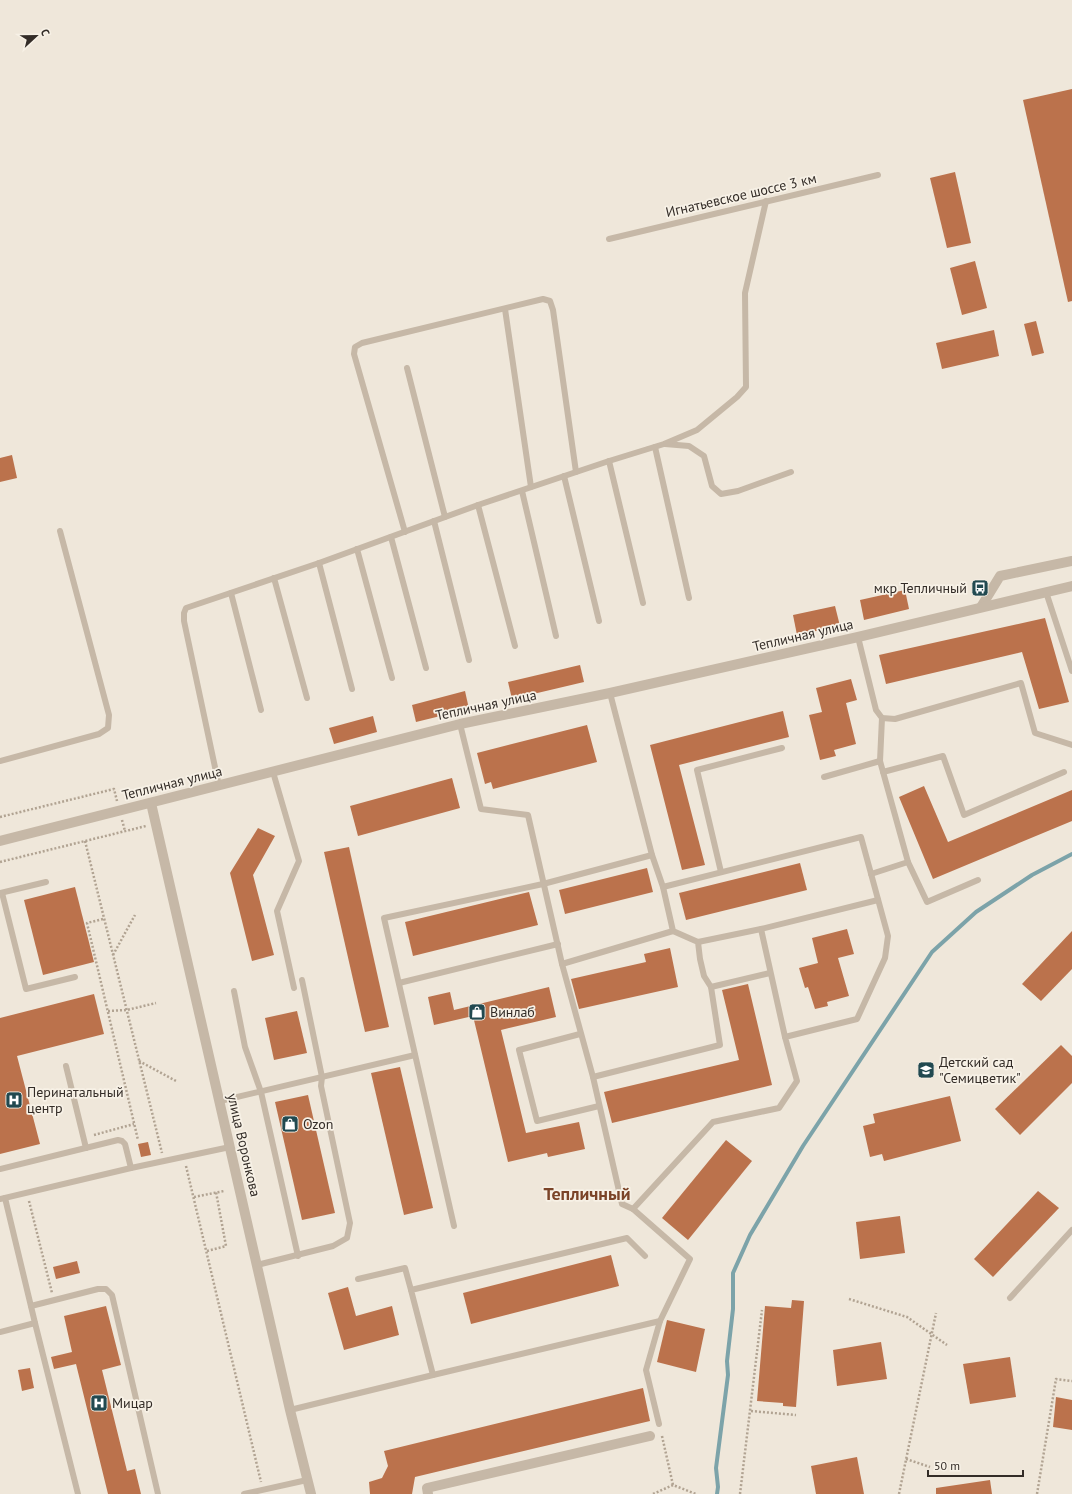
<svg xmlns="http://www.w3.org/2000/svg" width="1072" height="1494" viewBox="0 0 1072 1494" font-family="'PT Sans',sans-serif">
<rect width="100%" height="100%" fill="#efe7da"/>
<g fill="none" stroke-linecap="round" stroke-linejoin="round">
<path stroke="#7ca3a9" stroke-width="4" d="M717 1494 718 1487 716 1468 728 1375 727 1361 733 1309V1273L750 1235 803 1146 932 952 976 912 1032 875 1072 854"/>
</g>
<g fill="#bb724c">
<path d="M1072 89V301L1068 302 1023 100Z"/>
<path d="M955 172 971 243 947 248 930 178Z"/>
<path d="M975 261 987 308 962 315 950 268Z"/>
<path d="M1036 321 1044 353 1032 356 1024 324Z"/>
<path d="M994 330 999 356 942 369 936 343Z"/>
<path d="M12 455 17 478 0 482V458Z"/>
<path d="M905 590 909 609 864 620 860 600Z"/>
<path d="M835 606 840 626 797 635 793 615Z"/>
<path d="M1045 618 1069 702 1039 709 1022 652 886 684 879 655Z"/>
<path d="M580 665 584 682 512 699 508 682Z"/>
<path d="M851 679 857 700 846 703 856 744 834 750 836 756 820 760 809 715 822 712 816 688Z"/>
<path d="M465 691 469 709 416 722 412 705Z"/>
<path d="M783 711 789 737 679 765 705 865 682 870 650 745Z"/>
<path d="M373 716 377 732 334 744 329 728Z"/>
<path d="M587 725 597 762 493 789 491 782 485 784 477 753Z"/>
<path d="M452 778 460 808 358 836 350 806Z"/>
<path d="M924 786 948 842 1072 790V821L933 879 899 797Z"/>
<path d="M258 828 275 836 253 875 274 955 252 961 230 873Z"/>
<path d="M349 847 389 1027 365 1032 324 852Z"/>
<path d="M800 863 807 890 686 920 679 893Z"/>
<path d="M647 868 653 892 565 914 559 890Z"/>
<path d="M75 887 94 962 43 975 24 900Z"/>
<path d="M529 892 538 925 413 956 405 922Z"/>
<path d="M847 929 854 954 838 958 849 996 827 1002 828 1006 815 1009 808 987 805 988 799 968 818 963 812 938Z"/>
<path d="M1072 931V969L1041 1001 1022 984Z"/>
<path d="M670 948 678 987 579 1009 571 979 646 962 644 954Z"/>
<path d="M748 984 772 1085 612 1123 604 1092 739 1060 722 990Z"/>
<path d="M549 987 556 1017 501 1030 526 1133 579 1122 585 1149 548 1157 547 1153 508 1162 473 1016 434 1025 428 997 450 992 454 1010Z"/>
<path d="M94 994 104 1034 17 1056 40 1144 0 1154V1018Z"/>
<path d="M297 1011 307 1053 274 1060 265 1018Z"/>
<path d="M1061 1045 1072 1056V1083L1020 1135 995 1109Z"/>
<path d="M400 1067 433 1208 404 1215 371 1073Z"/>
<path d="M308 1095 335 1213 302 1220 275 1102Z"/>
<path d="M950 1096 961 1141 884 1161 882 1154 870 1157 863 1126 875 1123 873 1114Z"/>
<path d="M726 1140 752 1161 688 1240 662 1218Z"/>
<path d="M148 1142 151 1155 141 1157 138 1144Z"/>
<path d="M1038 1191 1059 1208 993 1277 974 1259Z"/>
<path d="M900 1216 905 1253 860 1259 856 1222Z"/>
<path d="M611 1255 619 1286 471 1324 463 1293Z"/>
<path d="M77 1261 80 1273 56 1279 53 1267Z"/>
<path d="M348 1287 356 1316 392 1306 399 1335 344 1350 328 1293Z"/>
<path d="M792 1300 804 1301 796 1407 783 1406V1403L757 1401 765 1306 791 1308Z"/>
<path d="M106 1306 121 1365 102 1370 127 1471 135 1469 141 1494H108L76 1364 54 1369 51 1357 72 1352 64 1316Z"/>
<path d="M667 1320 705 1329 696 1372 657 1362Z"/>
<path d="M881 1342 887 1379 837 1386 833 1350Z"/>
<path d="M1010 1357 1016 1397 970 1404 963 1364Z"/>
<path d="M30 1368 34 1388 22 1391 18 1370Z"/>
<path d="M643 1388 650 1421 415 1477 412 1494H370L369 1482 382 1478 388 1466 384 1451Z"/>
<path d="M1056 1397 1072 1400V1430L1053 1427Z"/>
<path d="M857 1457 864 1494H816L811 1466Z"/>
<path d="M990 1480 992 1494H936V1488Z"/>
</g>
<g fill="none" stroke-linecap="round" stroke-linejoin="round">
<g stroke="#b1a392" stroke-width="2.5" stroke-dasharray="2 2" stroke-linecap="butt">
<path d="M0 817 114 789 117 801"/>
<path d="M122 820 125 831"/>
<path d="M85 841 162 1153"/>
<path d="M0 862 146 826"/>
<path d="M103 919 87 923 138 1140"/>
<path d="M113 955 135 915"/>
<path d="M108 1011 127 1010 156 1003"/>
<path d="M139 1061 176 1081"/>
<path d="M94 1135 134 1124"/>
<path d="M186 1166 261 1482"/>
<path d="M194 1197 224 1191"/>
<path d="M29 1201 52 1293"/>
<path d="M207 1251 226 1246 216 1192"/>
<path d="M849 1299 907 1317 947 1345"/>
<path d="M751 1411 796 1415"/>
<path d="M662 1436 673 1485"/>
<path d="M906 1459 930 1467"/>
<path d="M653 1494 673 1485 696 1494"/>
<path d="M740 1494 762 1310"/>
<path d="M899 1494 936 1313"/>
<path d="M1037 1494 1056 1379 1072 1381"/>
</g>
<g stroke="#c6b8a7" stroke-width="6">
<path d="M609 239 878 175"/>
<path d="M505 309 531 487"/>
<path d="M407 368 445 517"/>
<path d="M665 444 689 446 704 456 712 486 721 494 738 491 791 472"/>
<path d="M655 447 689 598"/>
<path d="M609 461 643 603"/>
<path d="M564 476 599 621"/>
<path d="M522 491 556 636"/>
<path d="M478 505 515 646"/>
<path d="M434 521 469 660"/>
<path d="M405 532 354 354 355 347 362 343 543 299 550 301 553 310 576 472"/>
<path d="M391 537 426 668"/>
<path d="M357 549 392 678"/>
<path d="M319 563 352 689"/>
<path d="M274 578 307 698"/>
<path d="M1046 592 1072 671"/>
<path d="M231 593 261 710"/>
<path d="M858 637 876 710 882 718 895 719 1021 683 1035 733 1072 745"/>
<path d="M460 724 481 809 528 815 562 964 593 1077 622 1204 633 1209 713 1122 779 1108 797 1081 785 1037 857 1019 885 958 888 936 861 837 663 887"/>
<path d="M0 761 99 734 108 728 109 715 60 531"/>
<path d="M273 772 299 861 277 911 294 988"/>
<path d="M883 772 943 756 964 815 1064 772"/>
<path d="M824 777 880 761"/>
<path d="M219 786 184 621V613L186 608 319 563 478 505 609 461 664 444 697 430 737 397 746 387 745 293 766 201"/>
<path d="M908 862 927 902 978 880"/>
<path d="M721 872 697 770 782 748"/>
<path d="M871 874 908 862 880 761 882 718"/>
<path d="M0 893 46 882"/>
<path d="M2 893 26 989 75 977"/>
<path d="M761 929 785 1037"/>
<path d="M698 942 761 929 878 900"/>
<path d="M562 964 673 931"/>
<path d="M399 983 558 944"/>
<path d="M711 987 770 973"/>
<path d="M234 991 245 1047 261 1092 298 1256"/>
<path d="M580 1034 519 1050 537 1121 599 1106"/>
<path d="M66 1066 86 1148"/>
<path d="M593 1077 720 1045 711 987 704 976 700 959 698 942 673 931 663 887 652 855 610 693"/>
<path d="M220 1101 415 1055"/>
<path d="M0 1169 118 1140 122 1141 125 1144 131 1168"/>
<path d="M5 1198 35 1323 78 1494"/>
<path d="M0 1199 131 1168 230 1147"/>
<path d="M633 1209 690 1259 660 1321 646 1370 659 1424"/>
<path d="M454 1226 384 918 543 884 652 855"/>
<path d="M257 1265 333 1246 347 1238 350 1223 321 1086 322 1077 302 980"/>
<path d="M358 1279 405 1268 411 1290"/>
<path d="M1010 1298 1072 1230"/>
<path d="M31 1306 98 1289H106L112 1295 158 1494"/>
<path d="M0 1332 35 1323"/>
<path d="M433 1375 660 1321"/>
<path d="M290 1410 433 1375 411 1290 627 1238 645 1256"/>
<path d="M244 1494 307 1480"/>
</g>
<g stroke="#c6b8a7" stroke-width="10">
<path d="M981 607 1000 576 1072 561"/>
<path d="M151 803 290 1410 311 1494"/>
<path d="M0 841 460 724 610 693 858 637 1072 586"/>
<path d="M428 1494 427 1488 650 1436"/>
</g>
</g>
<defs>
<g id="bus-square" transform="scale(0.9)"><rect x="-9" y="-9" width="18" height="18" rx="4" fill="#214950" stroke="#f7f1e6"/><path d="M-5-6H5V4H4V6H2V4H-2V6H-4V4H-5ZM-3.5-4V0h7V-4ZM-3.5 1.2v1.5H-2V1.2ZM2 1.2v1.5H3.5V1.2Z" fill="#fff"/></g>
<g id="shop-square" transform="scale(0.9)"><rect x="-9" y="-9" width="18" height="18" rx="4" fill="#214950" stroke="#f7f1e6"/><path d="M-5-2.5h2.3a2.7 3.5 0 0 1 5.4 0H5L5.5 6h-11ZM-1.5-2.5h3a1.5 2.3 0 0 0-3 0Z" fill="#fff"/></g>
<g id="school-square" transform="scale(0.9)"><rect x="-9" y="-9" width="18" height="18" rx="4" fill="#214950" stroke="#f7f1e6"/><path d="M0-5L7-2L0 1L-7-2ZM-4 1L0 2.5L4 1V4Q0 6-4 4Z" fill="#fff"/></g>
<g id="hospital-square" transform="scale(0.9)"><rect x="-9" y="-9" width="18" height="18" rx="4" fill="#214950" stroke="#f7f1e6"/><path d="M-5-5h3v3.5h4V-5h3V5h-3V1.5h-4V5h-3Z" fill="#fff"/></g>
</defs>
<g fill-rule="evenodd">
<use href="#bus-square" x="980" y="588"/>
<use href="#shop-square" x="477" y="1012"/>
<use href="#school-square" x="926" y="1070"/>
<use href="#hospital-square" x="14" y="1100"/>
<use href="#shop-square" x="290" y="1124"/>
<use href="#hospital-square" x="99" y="1403"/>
</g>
<g text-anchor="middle" stroke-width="3.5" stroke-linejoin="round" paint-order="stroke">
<g font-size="14" fill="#332c27" stroke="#f7f1e6">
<text transform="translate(741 195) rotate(-13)" y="5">Игнатьевское шоссе 3 км</text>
<text transform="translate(803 635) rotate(-13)" y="5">Тепличная улица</text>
<text transform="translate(486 705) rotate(-12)" y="5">Тепличная улица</text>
<text transform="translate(172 783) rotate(-14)" y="5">Тепличная улица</text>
<text transform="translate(244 1145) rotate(77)" y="5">улица Воронкова</text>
</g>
<g font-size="14" fill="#332c27" stroke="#f7f1e6" text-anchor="start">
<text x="967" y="593" text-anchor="end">мкр Тепличный</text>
<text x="490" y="1017">Винлаб</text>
<text x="939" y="1067">Детский сад<tspan x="939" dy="16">"Семицветик"</tspan></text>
<text x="27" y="1097">Перинатальный<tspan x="27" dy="16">центр</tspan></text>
<text x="303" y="1129">Ozon</text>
<text x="112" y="1408">Мицар</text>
</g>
<g font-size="18" font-weight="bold" fill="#7b4428" stroke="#f7f1e6">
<text x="587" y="1200">Тепличный</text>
</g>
</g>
<g transform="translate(36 36) rotate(68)" stroke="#f7f1e6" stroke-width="3" paint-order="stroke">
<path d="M0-3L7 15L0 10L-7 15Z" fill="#332c27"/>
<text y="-6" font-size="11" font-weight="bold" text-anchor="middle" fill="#332c27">С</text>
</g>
<path d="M928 1470v6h95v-6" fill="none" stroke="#332c27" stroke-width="2"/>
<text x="934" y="1470" font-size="12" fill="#332c27" stroke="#f7f1e6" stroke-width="3" paint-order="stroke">50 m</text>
</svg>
